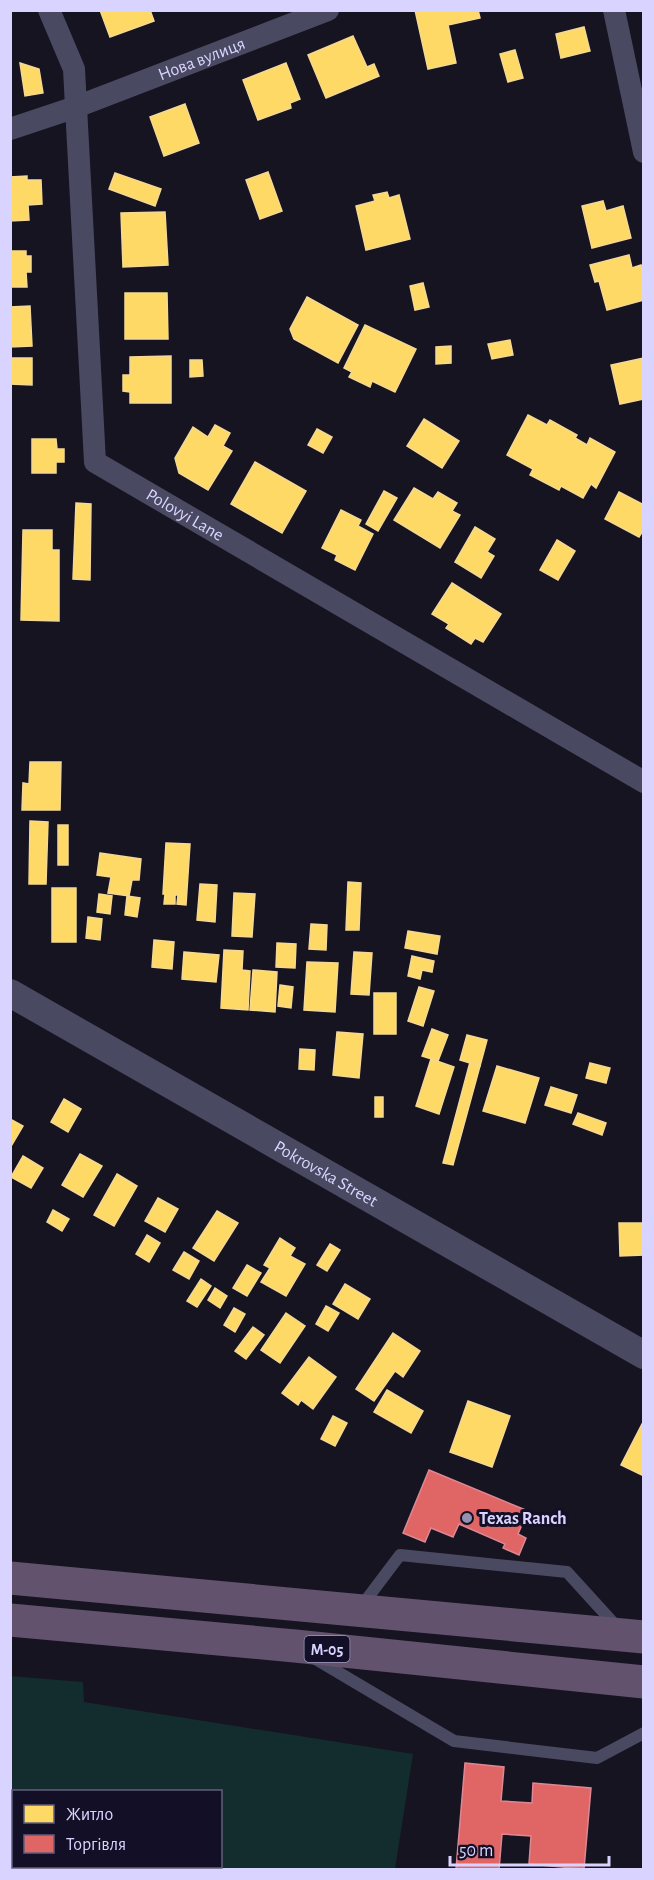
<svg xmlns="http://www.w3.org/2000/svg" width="654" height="1880" viewBox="0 0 654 1880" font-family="'Alegreya Sans',sans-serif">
<rect width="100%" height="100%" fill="#161421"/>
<path fill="#132c2d" d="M10 1676 83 1682 84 1702 413 1754 395 1869H94L91 1867 220 1866V1792H14L13 1796 10 1793Z"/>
<g fill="#ffd966" stroke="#f4d894" stroke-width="1.5">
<path d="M100 10H150L154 21 110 37Z"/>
<path d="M415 10H478L480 18 448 25 456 63 428 69Z"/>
<path d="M584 27 590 51 561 58 556 34Z"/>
<path d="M353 36 367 67 374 64 379 76 326 98 308 55Z"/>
<path d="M515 50 523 78 508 82 500 54Z"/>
<path d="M20 63 39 69 43 93 25 96Z"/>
<path d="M286 63 300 99 290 103 291 108 258 120 243 80Z"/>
<path d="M185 104 199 143 164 156 150 117Z"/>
<path d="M268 172 282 211 260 219 246 180Z"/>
<path d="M115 173 161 189 155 206 109 189Z"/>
<path d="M27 176V180H41L42 204 28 205 29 220 10 221V177Z"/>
<path d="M387 192 389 198 399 195 410 239 366 250 356 206 375 201 373 195Z"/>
<path d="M603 201 606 211 623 206 631 238 592 248 582 206Z"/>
<path d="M165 212 168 265 123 267 121 213Z"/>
<path d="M10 251H26V256H31V272H26L27 287H10Z"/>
<path d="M629 255 632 268 641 265 644 273V300L607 310 599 281 595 282 590 265Z"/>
<path d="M423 283 429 307 415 310 410 286Z"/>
<path d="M125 293H167L168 339H125Z"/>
<path d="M307 297 358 325 338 363 294 339 290 329Z"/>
<path d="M30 306 32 346 10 347V307Z"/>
<path d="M365 325 416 349 395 392 372 381 370 387 349 377 352 372 344 368Z"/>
<path d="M510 340 513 355 492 359 488 344Z"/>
<path d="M451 346V363L436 364V347Z"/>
<path d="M171 356V403H130V392L123 391V375H130V357Z"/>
<path d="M10 358H32V385L10 384Z"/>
<path d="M644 358V399L620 404 611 365Z"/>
<path d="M190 360H202L203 376 190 377Z"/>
<path d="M528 415 547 425 550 420 577 435 575 438 587 445 590 438 615 452 596 488 591 484 583 498 561 486 559 490 530 475 533 469 507 455Z"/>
<path d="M424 419 459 441 442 468 407 446Z"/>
<path d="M215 425 230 433 223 446 232 451 208 490 179 473 175 458 193 427 208 437Z"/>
<path d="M317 429 332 437 323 453 308 445Z"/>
<path d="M32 439H56L57 449H64V462H56V473H32Z"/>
<path d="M255 462 306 491 282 533 231 504Z"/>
<path d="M414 488 433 499 438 492 457 503 452 511 460 515 440 548 394 520Z"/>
<path d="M384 491 397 498 378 531 366 524Z"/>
<path d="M619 492 644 505V529L639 537 605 519Z"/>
<path d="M76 503 91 504 90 580 73 579Z"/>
<path d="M341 510 361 520 358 526 373 534 355 570 335 560 337 555 322 548Z"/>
<path d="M475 527 495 539 487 552 494 556 481 578 455 562Z"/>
<path d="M23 530H52V550H59V621L21 620Z"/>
<path d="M557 540 575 551 558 580 540 570Z"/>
<path d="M452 583 501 614 483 642 475 638 471 644 446 628 449 624 432 614Z"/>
<path d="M30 762H61L60 810H22L23 783 29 784Z"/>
<path d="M30 821 48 822 46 884H29Z"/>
<rect x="58" y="825" width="10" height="40"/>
<path d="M166 843 190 844 186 905 177 904 178 895H175V904H164L165 894H163Z"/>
<path d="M100 853 141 859 139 880H132L129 896 108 893 111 877 97 875Z"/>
<path d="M348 882 361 883 359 930H346Z"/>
<path d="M200 884 217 885 215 922 197 920Z"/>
<rect x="52" y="888" width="24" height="54"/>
<path d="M234 893 255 894 252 937 232 936Z"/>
<path d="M99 894 112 896 110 914 97 912Z"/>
<path d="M127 896 140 898 137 917 125 915Z"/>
<path d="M88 917 102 919 100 940 86 938Z"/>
<path d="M311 924 327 925 326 950 309 949Z"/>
<path d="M408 931 440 936 437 954 405 948Z"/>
<path d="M154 940 174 942 172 969 152 967Z"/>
<path d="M277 943 296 944 295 968 276 967Z"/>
<path d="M224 950 243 951 242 970 250 971 248 1010 221 1008Z"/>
<path d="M184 952 219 955 216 982 182 979Z"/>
<path d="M354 952 372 953 369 995 351 994Z"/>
<path d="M412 956 434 961 432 972 422 970 420 979 408 976Z"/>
<path d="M307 962 338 963 335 1012 304 1010Z"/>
<path d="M253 970 277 972 275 1012 250 1010Z"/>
<path d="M280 985 293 987 291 1008 278 1006Z"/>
<path d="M419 987 434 991 423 1026 408 1021Z"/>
<rect x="374" y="993" width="22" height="41"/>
<path d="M432 1029 448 1035 438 1061 422 1056Z"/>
<path d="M337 1032 363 1034 359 1078 333 1075Z"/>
<path d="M467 1035 487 1040 480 1066 460 1060Z"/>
<path d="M300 1049 315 1050 314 1070 299 1069Z"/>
<path d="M431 1059 454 1067 439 1114 416 1106Z"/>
<path d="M470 1062 480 1066 453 1165 443 1163Z"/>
<path d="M590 1063 610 1068 606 1083 586 1078Z"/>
<path d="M497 1066 539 1078 525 1123 483 1111Z"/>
<path d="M551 1087 577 1095 571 1113 545 1105Z"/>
<rect x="375" y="1097" width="8" height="20"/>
<path d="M64 1099 81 1109 68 1132 51 1122Z"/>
<path d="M578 1113 606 1123 602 1135 573 1124Z"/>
<path d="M10 1119 23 1126 10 1148Z"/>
<path d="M80 1154 102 1166 83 1197 62 1185Z"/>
<path d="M23 1156 43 1168 31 1188 11 1177Z"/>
<path d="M117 1174 137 1186 114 1226 94 1215Z"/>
<path d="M158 1198 178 1209 165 1232 145 1221Z"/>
<path d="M53 1210 69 1219 62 1231 47 1222Z"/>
<path d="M217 1211 238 1223 214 1261 193 1248Z"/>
<path d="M619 1223H643L644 1255 620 1256Z"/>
<path d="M147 1235 160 1243 149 1262 136 1254Z"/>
<path d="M280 1238 295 1248 290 1256 305 1264 286 1296 261 1282 270 1268 264 1265Z"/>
<path d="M330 1244 340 1250 327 1271 317 1265Z"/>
<path d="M184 1252 199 1261 189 1279 173 1270Z"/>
<path d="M247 1265 261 1273 247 1296 233 1288Z"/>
<path d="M201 1279 211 1286 197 1307 187 1301Z"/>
<path d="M345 1284 370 1299 358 1319 333 1304Z"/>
<path d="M215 1288 227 1296 220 1308 208 1300Z"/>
<path d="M326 1306 339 1313 328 1331 316 1324Z"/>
<path d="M234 1308 245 1314 235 1332 224 1325Z"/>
<path d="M286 1313 305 1326 280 1363 261 1350Z"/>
<path d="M253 1327 264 1335 246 1359 235 1351Z"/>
<path d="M393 1333 420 1351 403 1377 395 1371 374 1401 356 1389Z"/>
<path d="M309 1357 336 1377 313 1409 301 1400 298 1405 282 1393Z"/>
<path d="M387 1390 423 1411 411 1433 374 1412Z"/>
<path d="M468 1401 510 1416 492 1467 450 1452Z"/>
<path d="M333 1416 347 1423 335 1446 321 1439Z"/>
<path d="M642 1424 644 1425V1476L621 1465Z"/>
</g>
<g fill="#e06666" stroke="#de8794" stroke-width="1.5">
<path d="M429 1470 528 1511 518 1534 526 1538 519 1555 503 1548 505 1544 459 1524 453 1537 431 1528 425 1542 403 1533Z"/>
<path d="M465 1763 504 1767 501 1801 532 1803 533 1783 591 1788 584 1869 529 1864 531 1836 502 1834 499 1870 456 1869Z"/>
</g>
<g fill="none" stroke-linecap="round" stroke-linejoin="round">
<g stroke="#4a4962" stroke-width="12">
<path d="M360 1608 400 1555 567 1572 618 1628"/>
<path d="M314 1658 454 1741 597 1758 644 1733"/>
</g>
<g stroke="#4a4962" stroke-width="22">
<path id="s1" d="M49 10 74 69 95 462 644 782"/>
<path d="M614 10 644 152"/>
<path id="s2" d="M10 129 76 107 328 10"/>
</g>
<path stroke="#4a4962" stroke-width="28" id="s3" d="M10 993 644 1355"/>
<g stroke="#62526e" stroke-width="33">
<path d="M10 1578 644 1637"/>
<path d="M10 1620 295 1646 644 1682"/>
</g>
</g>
<circle fill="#9591b1" stroke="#130f26" stroke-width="2" cx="467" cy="1518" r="6"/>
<g text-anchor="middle" stroke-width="6" stroke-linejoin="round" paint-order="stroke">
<rect fill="#130f26" stroke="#9e99be" stroke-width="1.5" x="304.5" y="1636" width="45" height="26" rx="4.5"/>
<g font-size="16" font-weight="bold" fill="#d9d4ff">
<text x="327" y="1655">М-05</text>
</g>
<g font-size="18" fill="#d9d4ff" stroke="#130f26">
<text dy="6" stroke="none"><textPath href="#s2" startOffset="204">Нова вулиця</textPath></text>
<text dy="6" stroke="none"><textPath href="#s1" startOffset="562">Polovyi Lane</textPath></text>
<text dy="6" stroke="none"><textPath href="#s3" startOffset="364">Pokrovska Street</textPath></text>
</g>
<g font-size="18" font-weight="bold" fill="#d9d4ff" stroke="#130f26" text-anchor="start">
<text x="479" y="1524">Texas Ranch</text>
</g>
</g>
<rect width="654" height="1880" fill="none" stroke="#d9d4ff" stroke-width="24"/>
<rect x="12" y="1790" width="210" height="78" fill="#130f26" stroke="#625e7d" stroke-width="1.5"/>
<rect x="24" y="1805" width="30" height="18" fill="#ffd966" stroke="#625e7d" stroke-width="1.5"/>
<text x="66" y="1820" font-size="18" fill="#d9d4ff">Житло</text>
<rect x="24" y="1835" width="30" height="18" fill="#e06666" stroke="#625e7d" stroke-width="1.5"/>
<text x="66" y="1850" font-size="18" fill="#d9d4ff">Торгівля</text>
<path d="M450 1856v9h159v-9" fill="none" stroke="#d9d4ff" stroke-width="3"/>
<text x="459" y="1856" font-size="18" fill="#d9d4ff" stroke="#130f26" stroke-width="4.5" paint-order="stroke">50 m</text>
</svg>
